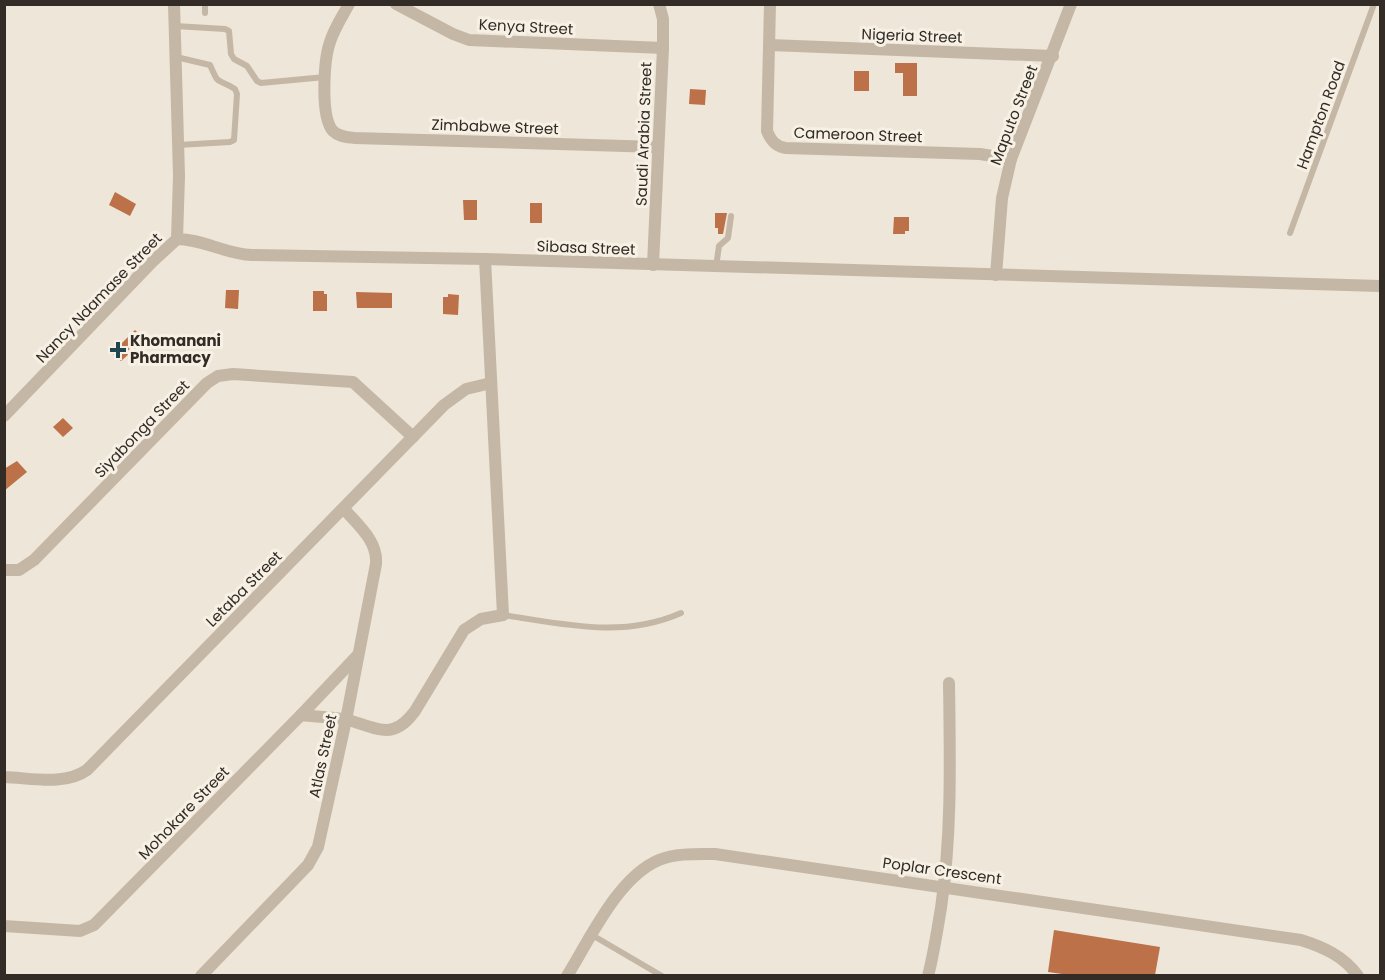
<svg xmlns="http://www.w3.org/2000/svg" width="1385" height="980" viewBox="0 0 1385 980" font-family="Poppins,sans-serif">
<rect width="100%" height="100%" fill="#eee6d8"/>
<g fill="#bc7149">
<path d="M895 63H917V96H903V73H895Z"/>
<rect x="854" y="71" width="15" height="20"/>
<path d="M690 89 706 90 705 105 689 104Z"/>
<path d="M115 192 136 204 130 216 109 205Z"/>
<path d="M463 200H477V220H464Z"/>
<rect x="530" y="203" width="12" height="20"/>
<path d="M715 213H727L723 234H718V228H715Z"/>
<path d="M894 217H909V231H905V234H893Z"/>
<path d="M226 290H239L238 309 225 308Z"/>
<path d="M313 291H324V294H327V311H313Z"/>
<path d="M356 292 392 293V308H357Z"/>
<path d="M448 294 459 295 458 315 443 314V297H448Z"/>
<path d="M135 330 145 340 121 361 112 353Z"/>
<path d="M63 418 73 428 63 437 53 427Z"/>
<path d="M17 461 27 472 4 491V469Z"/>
<path d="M1054 930 1160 947 1155 975H1069L1048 972Z"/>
</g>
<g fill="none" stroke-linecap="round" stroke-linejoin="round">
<g stroke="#c5b7a5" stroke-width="6">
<path d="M205 4V13"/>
<path d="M175 26 225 29 229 31 231 54 234 59 247 66 257 81 261 83 325 77"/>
<path d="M176 57 210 65C220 87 215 77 235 89L237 94 234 140 230 142 178 145"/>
<path d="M1290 233 1374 4"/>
<path d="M716 267 719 246 728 238 731 216"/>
<path d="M503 615C564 624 622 639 681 613"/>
<path d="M592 935 662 976"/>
</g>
<g stroke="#c5b7a5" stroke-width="12">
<path d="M349 4C342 17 334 29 330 42 324 59 320 117 333 131 339 137 347 137 355 138L658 147"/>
<path d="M396 4 453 34 469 40 663 48"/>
<path d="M770 4 767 131C771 141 776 147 786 148L980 154 1011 159"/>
<path d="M770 45 1053 56"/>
<path d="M177 239C203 239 225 254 252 255L485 259 1380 286"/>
<path d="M653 265 663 48V19L659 4"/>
<path d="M996 275 1002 198 1011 159 1071 4"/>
<path d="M4 416 152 262 177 239 179 176 174 4"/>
<path d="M4 570H19L34 560 207 383 218 376 233 374 353 382 413 437"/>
<path d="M301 715C317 717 333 717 348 720 361 723 380 733 393 729 403 726 409 719 415 711L464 630 481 619 503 615 485 259"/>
<path d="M4 777C32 778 64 786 87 770L444 405 466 389 491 383"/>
<path d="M4 926 80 931 94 925 301 715 358 655"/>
<path d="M201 976 308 865 318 847 346 720 376 564C378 541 358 525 344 509"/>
<path d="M567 976C590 939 618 877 659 860 676 853 697 854 715 854L1301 940C1323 947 1344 956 1358 976"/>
<path d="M928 976C934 953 937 931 941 908 952 833 950 759 949 683"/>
</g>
</g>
<path fill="#1f474f" stroke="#f7f0e4" stroke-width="2" d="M115 341h6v6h6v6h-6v6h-6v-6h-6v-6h6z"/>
<g text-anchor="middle" stroke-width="6" stroke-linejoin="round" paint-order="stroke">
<g font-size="15" fill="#322b26" stroke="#f7f0e4">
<text transform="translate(526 27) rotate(3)" y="5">Kenya Street</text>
<text transform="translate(912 36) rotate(2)" y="5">Nigeria Street</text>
<text transform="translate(1014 115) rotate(-69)" y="5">Maputo Street</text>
<text transform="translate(1321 115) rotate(-70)" y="5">Hampton Road</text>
<text transform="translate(495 127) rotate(2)" y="5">Zimbabwe Street</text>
<text transform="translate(644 134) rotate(-88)" y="5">Saudi Arabia Street</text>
<text transform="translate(858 135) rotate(2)" y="5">Cameroon Street</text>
<text transform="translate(586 248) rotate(2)" y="5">Sibasa Street</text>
<text transform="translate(99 298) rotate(-46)" y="5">Nancy Ndamase Street</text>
<text transform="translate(142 429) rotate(-46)" y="5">Siyabonga Street</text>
<text transform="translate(244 589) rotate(-45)" y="5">Letaba Street</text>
<text transform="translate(323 756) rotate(-78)" y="5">Atlas Street</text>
<text transform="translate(184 813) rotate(-46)" y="5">Mohokare Street</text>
<text transform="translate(942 871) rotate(8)" y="5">Poplar Crescent</text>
</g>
<g font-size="15" font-weight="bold" fill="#322b26" stroke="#f7f0e4" text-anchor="start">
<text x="130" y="346">Khomanani<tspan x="130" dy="17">Pharmacy</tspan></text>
</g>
</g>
<rect width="1385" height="980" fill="none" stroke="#322b26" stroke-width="12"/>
</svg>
